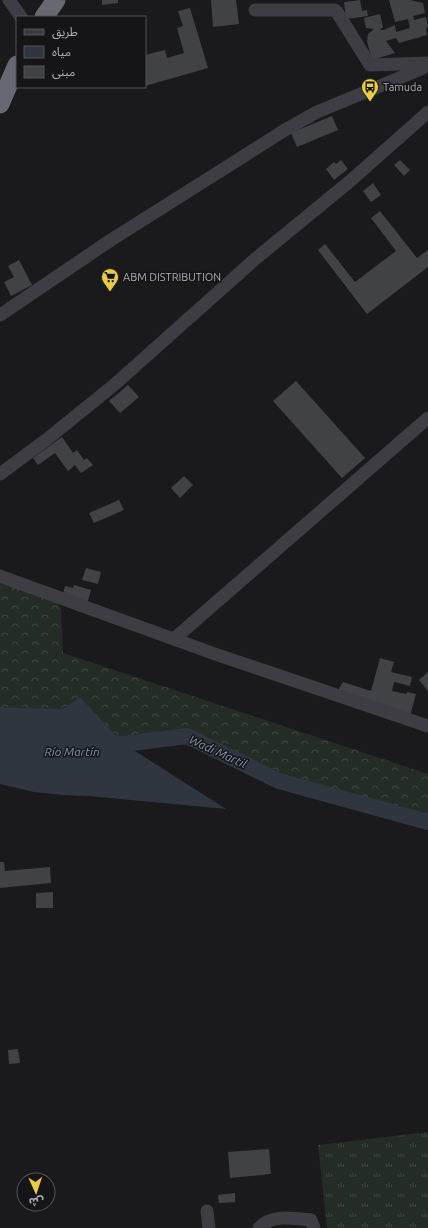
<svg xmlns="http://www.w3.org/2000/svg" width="428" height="1228" viewBox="0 0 428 1228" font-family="Ubuntu,'Noto Sans Arabic',sans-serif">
<defs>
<pattern id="grass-tufts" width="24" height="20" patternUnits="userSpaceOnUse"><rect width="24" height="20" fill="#242c26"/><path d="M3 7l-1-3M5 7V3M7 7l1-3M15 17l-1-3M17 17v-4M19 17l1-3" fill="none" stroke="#414844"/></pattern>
<pattern id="forest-crowns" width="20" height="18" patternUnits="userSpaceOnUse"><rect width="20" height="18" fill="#242c26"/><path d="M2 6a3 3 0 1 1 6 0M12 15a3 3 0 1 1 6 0" fill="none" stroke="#414844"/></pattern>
</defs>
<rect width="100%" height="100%" fill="#1a1a1c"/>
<path fill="url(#grass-tufts)" d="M428 1132V1228H327L318 1145Z"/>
<path fill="url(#forest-crowns)" d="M0 580 48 593 61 608 63 653 428 774V822L279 781 187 736 124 744 80 697 63 709 0 707Z"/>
<path fill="#303640" d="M80 697 124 744 226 809 89 796 63 795 34 792 0 784V707L63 709Z"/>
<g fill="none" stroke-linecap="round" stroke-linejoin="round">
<path stroke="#303640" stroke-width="16" d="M102 744H124L187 736 279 781 428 822"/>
</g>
<g fill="#414246">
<path d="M102 0H118V3L102 5Z"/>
<path d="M211 0H236L239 24 213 27Z"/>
<path d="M360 0 362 11 367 10 368 16 346 19 344 2Z"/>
<path d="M389 0H410L423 3 425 13 413 16 414 20 426 17 428 26 426 29 427 35 399 43 396 38 386 41 395 53 372 60 367 41 368 34 374 29 366 28 364 18 380 14 383 27 380 30H384L395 25 396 32 410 28 408 19 395 22Z"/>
<path d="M190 8 208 68 145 86V55L165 50 167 58 184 53 177 28 183 26 178 11Z"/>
<path d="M332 116 338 130 297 147 291 133Z"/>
<path d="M341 160 348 169 334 180 326 169 334 162 336 164Z"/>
<path d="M400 160 410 170 404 176 394 165Z"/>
<path d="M373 183 381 195 371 202 363 191Z"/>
<path d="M380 211 417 258 428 250V267L367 314 318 250 325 244 355 282 396 251 371 218Z"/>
<path d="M19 260 32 285 11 296 4 282 14 277 8 266Z"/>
<path d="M296 381 365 458 342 478 273 401Z"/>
<path d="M128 385 139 397 120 413 109 401Z"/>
<path d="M62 437 73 453 77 450 84 460 87 458 93 465 81 473 75 465 68 471 55 453 38 465 33 458Z"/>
<path d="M184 476 193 485 180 498 171 488Z"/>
<path d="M119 500 124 510 94 523 89 513Z"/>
<path d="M86 568 101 572 98 584 82 580Z"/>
<path d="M74 585 91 590 87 604 62 597 65 586 73 588Z"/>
<path d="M380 658 394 662 391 672 412 677 410 686 394 682 392 691 406 694 407 692 416 694 410 716 338 690 343 682 371 691Z"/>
<path d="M428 672V691L419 680Z"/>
<path d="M0 862H4L5 871 50 867 51 883 0 888Z"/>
<path d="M53 892V908H36V893Z"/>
<path d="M18 1049 20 1063 9 1064 8 1050Z"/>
<path d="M269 1149 271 1174 230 1178 228 1152Z"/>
<path d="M235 1193V1202L219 1203 218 1195Z"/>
</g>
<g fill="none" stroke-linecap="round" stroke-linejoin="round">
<g stroke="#3d3d43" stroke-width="13">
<path d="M9 0 21 17"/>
<path d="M255 10H335L337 12 370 65 428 63"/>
<path d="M0 315 111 240 285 130 317 112 421 69 428 65"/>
<path d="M0 474 46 440 114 385 254 260 349 182 428 112"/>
<path d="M0 576 215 654 428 726"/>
<path d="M174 639 428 418"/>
<path d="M207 1211 209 1228"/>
<path d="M259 1228C271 1214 294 1218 311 1220L314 1228"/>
</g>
<g stroke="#676872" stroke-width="19">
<path d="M44 17 56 0"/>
<path d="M0 104 17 65"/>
</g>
</g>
<defs>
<g id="bus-pin" transform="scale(0.9)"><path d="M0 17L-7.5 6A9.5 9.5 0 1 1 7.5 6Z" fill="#eacb44" stroke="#151517"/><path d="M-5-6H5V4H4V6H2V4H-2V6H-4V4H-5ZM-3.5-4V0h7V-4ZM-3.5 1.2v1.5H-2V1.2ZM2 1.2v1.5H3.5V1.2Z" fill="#111"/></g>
<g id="supermarket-pin" transform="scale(0.9)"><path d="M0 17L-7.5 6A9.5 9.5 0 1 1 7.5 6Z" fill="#eacb44" stroke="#151517"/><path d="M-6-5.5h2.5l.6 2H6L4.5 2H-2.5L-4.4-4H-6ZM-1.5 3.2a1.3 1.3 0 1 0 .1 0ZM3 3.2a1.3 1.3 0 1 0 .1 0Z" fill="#111"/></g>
</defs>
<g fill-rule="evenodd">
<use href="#bus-pin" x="370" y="87"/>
<use href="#supermarket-pin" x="110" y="277"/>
</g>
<g text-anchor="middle" stroke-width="3" stroke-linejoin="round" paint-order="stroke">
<g font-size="11" fill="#adafbb" stroke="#151517" text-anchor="start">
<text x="383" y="91">Tamuda</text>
<text x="123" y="281">ABM DISTRIBUTION</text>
</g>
<g font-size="12" font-style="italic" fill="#8697b4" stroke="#151517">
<text x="72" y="756">Río Martín</text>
<text transform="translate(218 752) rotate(25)" y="4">Wadi Martil</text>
</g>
</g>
<rect x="16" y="16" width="130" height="72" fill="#151517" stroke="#525359"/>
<rect x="24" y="29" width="20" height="6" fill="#3d3d43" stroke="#525359"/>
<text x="52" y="36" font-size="12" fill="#adafbb">طريق</text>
<rect x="24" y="46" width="20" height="12" fill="#303640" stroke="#525359"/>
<text x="52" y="56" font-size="12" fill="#adafbb">مياه</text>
<rect x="24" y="66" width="20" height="12" fill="#414246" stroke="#525359"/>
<text x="52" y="76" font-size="12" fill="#adafbb">مبنى</text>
<g transform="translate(36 1192) rotate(177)"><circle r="19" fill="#151517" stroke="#525359"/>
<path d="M0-3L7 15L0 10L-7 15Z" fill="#eacb44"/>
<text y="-6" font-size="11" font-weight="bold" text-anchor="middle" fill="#adafbb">ش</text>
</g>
</svg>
